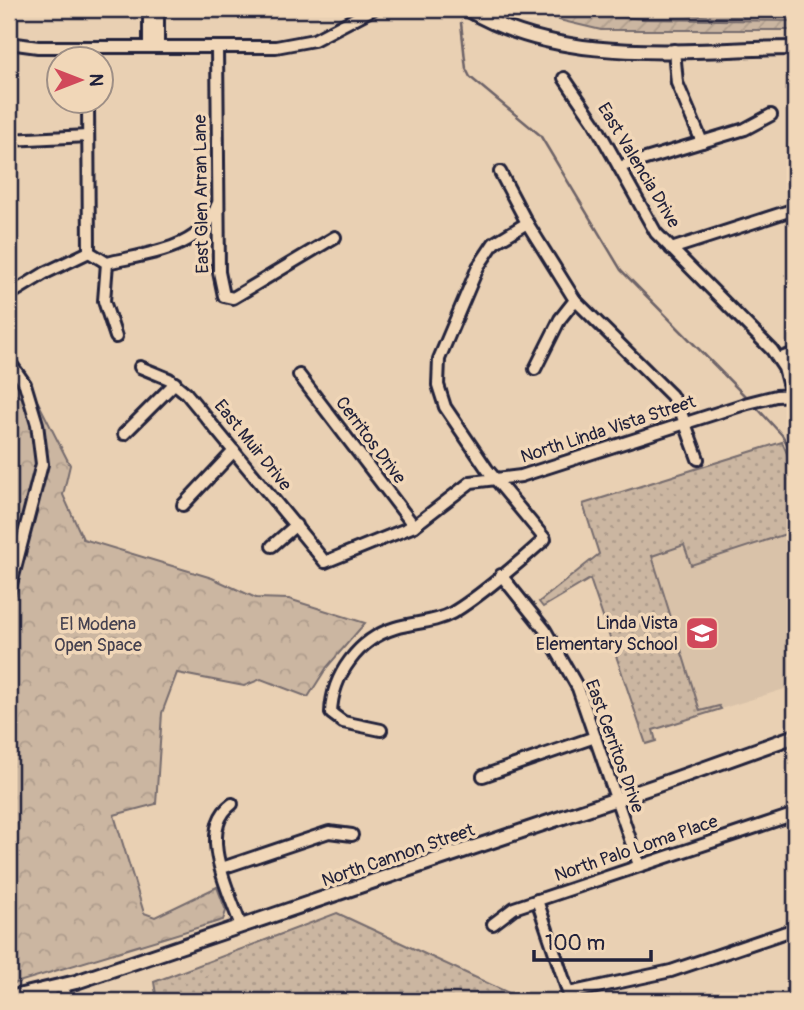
<svg xmlns="http://www.w3.org/2000/svg" width="804" height="1010" viewBox="0 0 804 1010" font-family="Pangolin,sans-serif">
<defs>
<pattern id="grass-dots" width="8" height="8" patternUnits="userSpaceOnUse" patternTransform="scale(1.75)"><rect width="8" height="8" fill="#cbb6a1"/><path d="M2 2h.1M6 6h.1" fill="none" stroke="#ae9c8c" stroke-width="1.8" stroke-linecap="round"/></pattern>
<pattern id="park-crowns" width="20" height="18" patternUnits="userSpaceOnUse" patternTransform="scale(1.75)"><rect width="20" height="18" fill="#cbb6a1"/><path d="M2 6a3 3 0 1 1 6 0M12 15a3 3 0 1 1 6 0" fill="none" stroke="#ae9c8c"/></pattern>
<pattern id="garden-furrows" width="10" height="10" patternUnits="userSpaceOnUse" patternTransform="scale(1.75)"><rect width="10" height="10" fill="#cbb6a1"/><path d="M-1 1l2-2M0 10L10 0M9 11l2-2" fill="none" stroke="#ae9c8c"/></pattern>
</defs>
<rect width="100%" height="100%" fill="#e9d0b3"/>
<filter id="ink" filterUnits="userSpaceOnUse"><feTurbulence type="fractalNoise" baseFrequency=".0143" numOctaves="2"/><feDisplacementMap in="SourceGraphic" scale="14" xChannelSelector="R" yChannelSelector="G"/><feConvolveMatrix kernelMatrix="1 2 1 2 8 2 1 2 1" color-interpolation-filters="sRGB"/></filter>
<g filter="url(#ink)">
<path fill="#d9c2a9" d="M782 442 795 471V694L791 687 643 733 604 571 583 504Z"/>
<g fill="url(#grass-dots)" stroke="#766c6e" stroke-width="2">
<path d="M667 9H795V16L716 17 672 14Z"/>
<path d="M782 442 795 471V506L789 508 795 531 691 565 684 545 652 556 700 711 719 706 721 709 653 730 656 741 646 744 590 579 543 607 539 602 599 554 583 504Z"/>
<path d="M337 913 511 994 514 1001H157L154 982Z"/>
</g>
<path fill="url(#park-crowns)" stroke="#766c6e" stroke-width="2" d="M9 393 38 402 70 465 63 495 83 539 212 578 256 598 289 599 365 623 327 667 308 697 261 679 244 686 177 673 162 713 156 804 114 815 144 913 155 917 217 887 226 911 223 920 9 985Z"/>
<path fill="url(#garden-furrows)" stroke="#766c6e" stroke-width="2" d="M561 12 645 19 795 21V30H601L559 20Z"/>
<g fill="none" stroke-linecap="round" stroke-linejoin="round">
<g stroke="#6d6368" stroke-width="2.5">
<path d="M461 23 466 69 470 77 540 135 621 270 745 396"/>
<path d="M758 409 782 435 795 457"/>
</g>
<g stroke="#22223b" stroke-width="16">
<g id="minor">
<path d="M149 9V47"/>
<path d="M158 9V47"/>
<path d="M9 43 38 47H276L314 40 373 9"/>
<path d="M217 47 219 272 224 296 233 298 335 237"/>
<path d="M674 50 677 83 702 142"/>
<path d="M564 78 594 122 656 233 772 350 784 368 791 395"/>
<path d="M88 102 89 252"/>
<path d="M9 140 88 136"/>
<path d="M619 167 745 129 771 115"/>
<path d="M500 172 527 223 575 300 671 395 679 407 698 459"/>
<path d="M671 249 795 209"/>
<path d="M89 252 107 263C148 253 202 250 217 205"/>
<path d="M107 263 104 301 116 337"/>
<path d="M9 295 45 273 89 252"/>
<path d="M779 359 795 353"/>
<path d="M9 361 25 384 37 424 42 464 9 592"/>
<path d="M140 367 169 379 186 393 325 562 414 526 471 482 521 476 748 403 776 396 795 395"/>
<path d="M535 369 560 319 575 300"/>
<path d="M299 375 414 526"/>
<path d="M124 434 175 383"/>
<path d="M183 505 234 451"/>
<path d="M272 546 296 525"/>
<path d="M501 575 545 630 578 688 639 865"/>
<path d="M381 730 343 722 331 713C332 675 359 639 395 628 414 622 434 623 452 613 478 598 522 560 545 539L487 469 445 407 438 385 439 359 478 267 494 243 527 223"/>
<path d="M483 776 595 737"/>
<path d="M232 804C196 830 230 894 241 926"/>
<path d="M222 868 329 832 352 835"/>
<path d="M537 900 571 1001"/>
<path d="M493 924 514 908 795 814"/>
<path d="M62 986 66 1001"/>
<path d="M49 990 52 1001"/>
<path d="M569 993 671 971 795 929"/>
</g>
</g>
<g stroke="#22223b" stroke-width="18">
<g id="major">
<path d="M467 9C564 67 686 49 795 48"/>
<path d="M9 998 76 982 655 786 795 736"/>
</g>
</g>
<use href="#minor" stroke="#f1d7b8" stroke-width="10"/>
<use href="#major" stroke="#f1d7b8" stroke-width="12"/>
</g>
</g>
<defs>
<g id="school-square" transform="scale(1.75)"><rect x="-9" y="-9" width="18" height="18" rx="4" fill="#d1495b" stroke="#f1d7b8"/><path d="M0-5L7-2L0 1L-7-2ZM-4 1L0 2.5L4 1V4Q0 6-4 4Z" fill="#fff"/></g>
</defs>
<g fill-rule="evenodd">
<use href="#school-square" x="702" y="633"/>
</g>
<g text-anchor="middle" stroke-width="7" stroke-linejoin="round" paint-order="stroke">
<g font-size="18" fill="#22223b" stroke="#f1d7b8">
<text transform="translate(639 165) rotate(59)" y="6">East Valencia Drive</text>
<text transform="translate(201 194) rotate(-91)" y="6">East Glen Arran Lane</text>
<text transform="translate(608 429) rotate(-18)" y="6">North Linda Vista Street</text>
<text transform="translate(371 440) rotate(53)" y="6">Cerritos Drive</text>
<text transform="translate(253 445) rotate(51)" y="6">East Muir Drive</text>
<text transform="translate(615 746) rotate(70)" y="6">East Cerritos Drive</text>
<text transform="translate(636 848) rotate(-19)" y="6">North Palo Loma Place</text>
<text transform="translate(398 855) rotate(-19)" y="6">North Cannon Street</text>
</g>
<g font-size="18" fill="#22223b" stroke="#f1d7b8" text-anchor="end">
<text x="678" y="629">Linda Vista<tspan x="678" dy="21">Elementary School</tspan></text>
</g>
<g font-size="18" fill="#44404f" stroke="#f1d7b8">
<text x="98" y="630">El Modena<tspan x="98" dy="21">Open Space</tspan></text>
</g>
</g>
<rect width="804" height="1010" fill="none" stroke="#f1d7b8" stroke-width="35"/>
<rect x="18" y="18" width="769" height="975" fill="none" stroke="#22223b" stroke-width="2.5" filter="url(#ink)"/>
<g transform="translate(80 80) rotate(90)"><circle r="33" fill="#f1d7b8" stroke="#9e8f86" stroke-width="2"/>
<path d="M0-5L12 26L0 18L-12 26Z" fill="#d1495b"/>
<text y="-10" font-size="19" font-weight="bold" text-anchor="middle" fill="#22223b">N</text>
</g>
<path d="M534 950v10h117v-10" fill="none" stroke="#22223b" stroke-width="3.5"/>
<text x="545" y="950" font-size="21" fill="#22223b" stroke="#f1d7b8" stroke-width="5" paint-order="stroke">100 m</text>
</svg>
